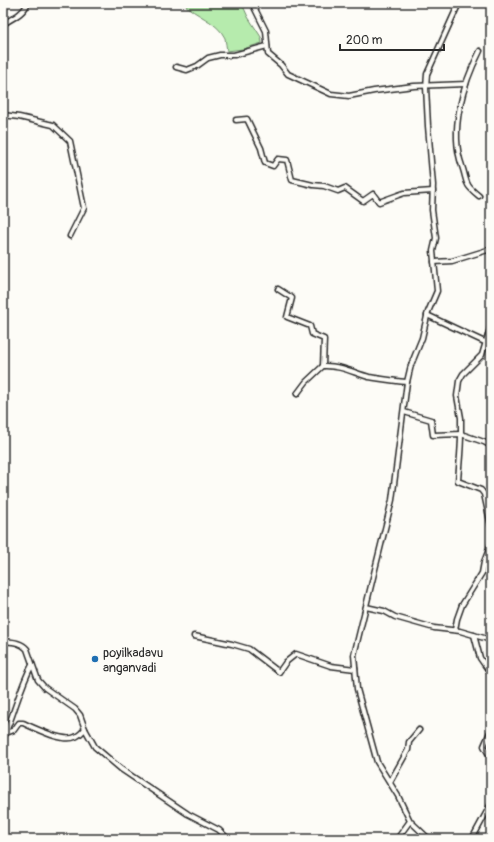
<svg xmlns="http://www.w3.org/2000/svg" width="494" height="842" viewBox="0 0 494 842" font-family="Pangolin,sans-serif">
<rect width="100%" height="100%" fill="#fdfcf7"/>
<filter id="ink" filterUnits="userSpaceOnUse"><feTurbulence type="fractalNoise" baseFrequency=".025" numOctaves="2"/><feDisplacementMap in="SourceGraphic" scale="8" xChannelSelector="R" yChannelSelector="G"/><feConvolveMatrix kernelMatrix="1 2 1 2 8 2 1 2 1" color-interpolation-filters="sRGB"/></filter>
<g filter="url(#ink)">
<path fill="#b6ebad" stroke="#708b6c" d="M183 3H233L234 6H243L248 17 261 37 262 43 243 49 227 51C226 47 226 42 225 38 217 21 195 16 183 3Z"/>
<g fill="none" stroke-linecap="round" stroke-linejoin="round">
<g stroke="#2b2b2b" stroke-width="7">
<g id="street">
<path d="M252 3 266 31 268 54 281 65 288 74 331 94 349 96 374 91 414 86 466 84"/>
<path d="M3 24C13 18 23 14 28 3"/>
<path d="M176 67 187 70 197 66 208 58 220 55H234L267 46"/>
<path d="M3 115 19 117 53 125 70 141 84 208 70 236"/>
<path d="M236 120 247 119 261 148 265 163 273 166 278 159 287 160 292 180 313 185 324 186 338 191 345 188 363 201 373 194 379 202 404 193 433 191"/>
<path d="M479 196C463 183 468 183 462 166 449 130 463 84 480 51"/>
<path d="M434 262 452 261 491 249"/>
<path d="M278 289 292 298 287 317 310 326 312 334 324 339 323 366C340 365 354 373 369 377 382 379 394 381 407 382"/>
<path d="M427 315 491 345"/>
<path d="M297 394 306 382 323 366"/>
<path d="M404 412 431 420 433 435 461 434C461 450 459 465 458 481L481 490 484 494 491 526"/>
<path d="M491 446 484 442 461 434V418L457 396 459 381 463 374 482 355 491 325"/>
<path d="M366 607 384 611 395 617 434 628 460 631 491 640"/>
<path d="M455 630 457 619 462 605 482 573 484 562 491 544"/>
<path d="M474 635 480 658 491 674"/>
<path d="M194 636 232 644 249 649 279 672 286 662 296 654 331 666 355 669"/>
<path d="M3 641C12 642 21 642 27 649L38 680 45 688 75 709 80 715 85 729 95 747 121 769 188 814 219 830 228 839"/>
<path d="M491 730 484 746 491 758"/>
<path d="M5 734C15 711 20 687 32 665"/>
<path d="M3 737 6 733 14 730 19 723H23C34 728 64 743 75 737 79 736 82 732 85 729"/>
<path d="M390 782 408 750 409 742 419 730"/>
<path d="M410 821 429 839"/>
<path d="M397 839 410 821 398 796 377 762 357 689 354 655 392 500 407 382 411 365 422 338 428 312 437 291 433 251 436 238 432 210 433 185 428 126 426 87 427 74 459 3"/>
<path d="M472 839 491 804"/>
</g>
</g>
<use href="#street" stroke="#fdfcf7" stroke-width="4"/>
</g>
</g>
<circle fill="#1f6fb2" stroke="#fdfcf7" stroke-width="1.5" cx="95" cy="659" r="4"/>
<g text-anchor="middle" stroke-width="3" stroke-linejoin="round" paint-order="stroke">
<g font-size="13" fill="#2b2b2b" stroke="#fdfcf7" text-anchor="start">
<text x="103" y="657">poyilkadavu<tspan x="103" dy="15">anganvadi</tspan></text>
</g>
</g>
<rect width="494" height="842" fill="none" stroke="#fdfcf7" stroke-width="16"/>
<rect x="8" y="8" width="478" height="826" fill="none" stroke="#2b2b2b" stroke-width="1.5" filter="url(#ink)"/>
<path d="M340 44v6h104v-6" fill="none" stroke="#2b2b2b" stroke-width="2"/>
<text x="346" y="44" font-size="12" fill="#2b2b2b" stroke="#fdfcf7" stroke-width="3" paint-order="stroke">200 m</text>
</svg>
